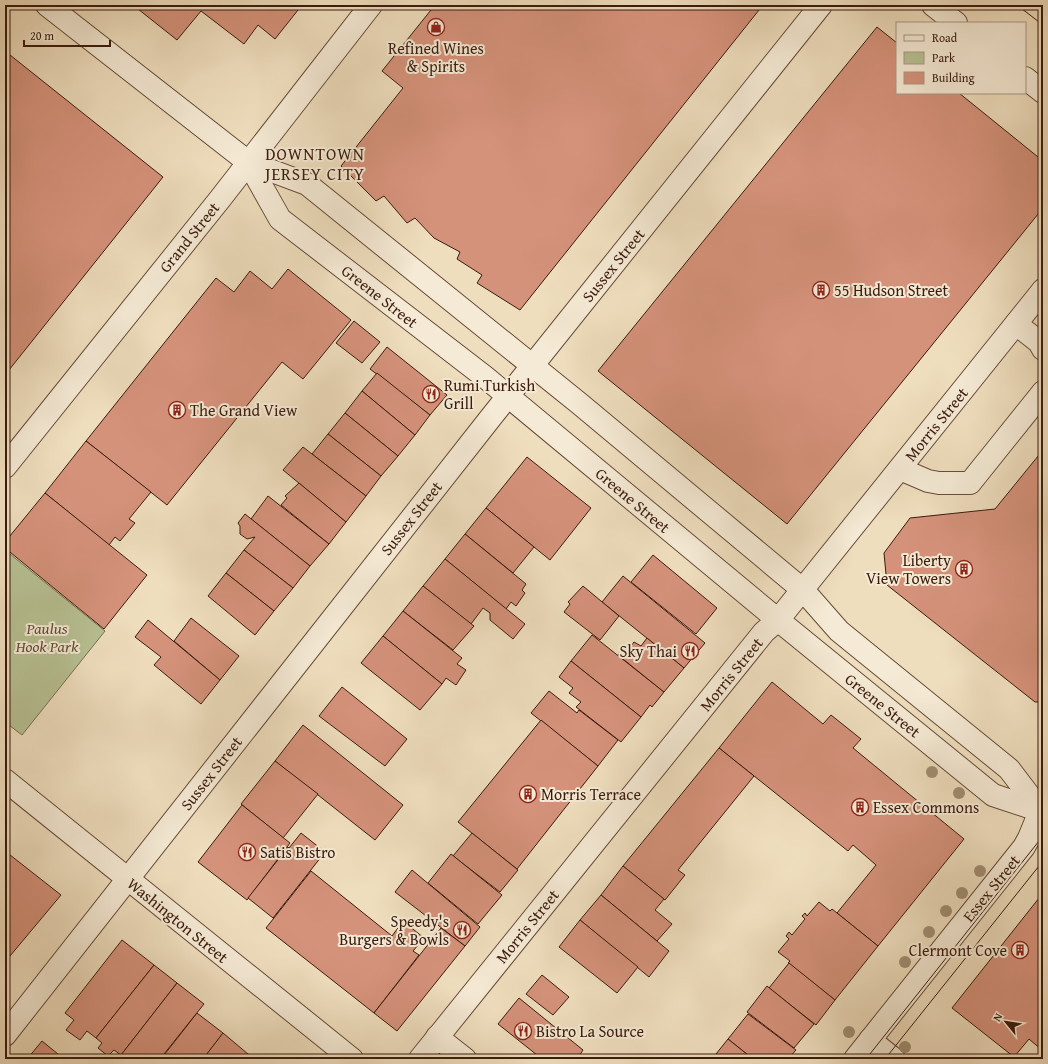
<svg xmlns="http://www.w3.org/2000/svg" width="1048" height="1064" viewBox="0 0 1048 1064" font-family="'Gentium Book Plus',serif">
<rect width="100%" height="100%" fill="#efdebe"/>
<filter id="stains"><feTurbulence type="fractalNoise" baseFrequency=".005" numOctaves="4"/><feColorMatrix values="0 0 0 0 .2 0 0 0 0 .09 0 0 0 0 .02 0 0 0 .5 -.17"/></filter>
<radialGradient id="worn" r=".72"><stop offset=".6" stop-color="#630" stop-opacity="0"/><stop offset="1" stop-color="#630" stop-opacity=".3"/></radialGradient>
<path fill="#b7c193" stroke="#786e50" d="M5 550 105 631 22 735 5 722Z"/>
<g fill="#d5927b" stroke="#3a1b0d">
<path d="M133 5H302L275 39 258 25 244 44 201 11 177 40Z"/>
<path d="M435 5H763L520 310 477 283 482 275 457 259 460 252 434 238 415 218 407 223 384 196 376 201 341 166 403 88 382 71Z"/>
<path d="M877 27 897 43V93H959L1043 161V208L787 524 598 371Z"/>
<path d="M5 51 163 177 5 375Z"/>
<path d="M288 269 351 320 303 379 282 362 167 505 86 441 216 278 234 292 250 271 272 289Z"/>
<path d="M354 321 380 342 362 363 336 343Z"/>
<path d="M387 347 447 395 430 415 370 369Z"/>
<path d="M377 373 430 415 415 435 362 391Z"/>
<path d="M362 391 415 435 398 456 345 413Z"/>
<path d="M345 413 398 456 381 476 328 434Z"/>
<path d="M328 434 381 476 366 496 312 454Z"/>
<path d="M86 441 151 492 129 519 135 523 120 541 115 537 109 545 45 493Z"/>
<path d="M303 447 366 496 346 522 283 470Z"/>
<path d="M1043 450V702H1035L887 585 884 553 910 518 995 509Z"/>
<path d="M527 457 591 508 550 560 486 508Z"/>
<path d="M299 483 346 522 329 544 281 505 287 498 285 496Z"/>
<path d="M45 493 147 575 104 629 5 548V542Z"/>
<path d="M268 496 329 544 310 566 251 519Z"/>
<path d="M486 508 534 547 513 573 465 534Z"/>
<path d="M245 514 310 566 293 588 244 550 255 537 247 539 240 534V526L238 523Z"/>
<path d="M465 534 526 584 522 590 525 593 516 606 511 602 506 609 445 559Z"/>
<path d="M244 550 293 588 274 611 226 573Z"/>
<path d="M653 555 717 608 696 634 631 582Z"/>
<path d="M445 559 525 624 513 639 490 620V613L483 608 471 624 423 586Z"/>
<path d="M226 573 274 611 255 635 208 596Z"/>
<path d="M623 576 705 643 684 668 602 602Z"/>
<path d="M423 586 474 626 453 650 403 611Z"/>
<path d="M583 586 619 616 600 640 564 612 570 604 568 602Z"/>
<path d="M403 611 462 658 457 664 466 670 456 685 446 678 442 684 383 636Z"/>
<path d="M191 618 239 656 220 680 174 641Z"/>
<path d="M148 620 220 680 201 704 154 665 161 657 135 637Z"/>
<path d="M592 635 664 692 652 707 650 705 641 717 571 661Z"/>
<path d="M383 636 442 684 420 710 361 663Z"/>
<path d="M647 638 684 668 664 692 618 655 625 647 628 650 634 642 641 646Z"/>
<path d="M571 661 641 717 621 742 576 707 581 702 569 693 573 688 559 677Z"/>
<path d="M772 682 823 724 831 715 861 739 853 748 964 839 878 946 837 913 876 865 853 845 848 851 719 748Z"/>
<path d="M342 687 407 739 385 766 319 716Z"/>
<path d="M549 691 577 713 579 710 618 740 598 766 531 713Z"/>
<path d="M541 720 598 766 517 869 458 822Z"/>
<path d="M303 725 403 805 375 840 275 761Z"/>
<path d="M719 748 754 776 678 870 685 875 665 900 623 866Z"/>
<path d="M275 761 318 794 283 838 241 804Z"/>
<path d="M242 805 290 843 247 900 198 862Z"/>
<path d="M301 833 325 852 273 918 248 898 288 847 289 848Z"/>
<path d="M472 833 518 870 500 892 453 856Z"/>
<path d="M5 851 61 895 5 962Z"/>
<path d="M451 854 502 895 478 924 428 883Z"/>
<path d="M623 866 664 899 655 910 672 924 657 941 601 895Z"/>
<path d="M412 870 480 927 465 946 395 892Z"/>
<path d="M311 871 392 936 403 921 424 938 413 951 419 955 374 1013 266 928Z"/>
<path d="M1043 893V1051L1029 1039 1014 1057 952 1008Z"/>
<path d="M601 895 669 951 649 977 580 920Z"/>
<path d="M819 902 830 911 832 909 837 913 878 946 835 1000 788 963 790 961 778 952 789 939 786 936 789 932 792 935 805 919 802 916 805 913 807 916Z"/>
<path d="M580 920 638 967 617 993 559 947Z"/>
<path d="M441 928 465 946 397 1031 374 1013Z"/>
<path d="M122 940 154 965 96 1038 87 1031 80 1040 66 1030 74 1020 65 1013Z"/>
<path d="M789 963 835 1000 816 1025 769 988Z"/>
<path d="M154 965 177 983 121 1055 114 1050 108 1056 98 1048 102 1043 96 1038Z"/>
<path d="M542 975 569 997 553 1015 526 994Z"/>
<path d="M177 983 204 1004 160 1059H125L121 1055Z"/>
<path d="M767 986 814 1024 794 1048 747 1012Z"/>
<path d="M519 998 583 1050 577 1059H542L498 1024Z"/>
<path d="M197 1013 223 1033 203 1059H161Z"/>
<path d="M748 1014 796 1050 788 1059H753L728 1039Z"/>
<path d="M223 1033 248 1054 244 1059H203Z"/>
<path d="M728 1039 753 1059H712Z"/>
<path d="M42 1041 64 1059H27Z"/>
<path d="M248 1054 255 1059H244Z"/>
</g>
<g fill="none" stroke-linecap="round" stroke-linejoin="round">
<g stroke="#674c39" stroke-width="24">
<g id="minor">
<path d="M47 5 248 162 307 184 580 404 803 590 839 631 1009 769 1041 811 1043 818"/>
<path d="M933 5 956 23"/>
<path d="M1025 78 1043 92"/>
<path d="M248 162 280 219 485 377 778 620 993 795 1041 811"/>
<path d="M1016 324 1039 342 1043 349"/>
<path d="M5 467 220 199 371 5"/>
<path d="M900 469 928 481 939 483H970L1043 392"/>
<path d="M5 780 352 1059"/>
<path d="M5 1035 492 416 821 5"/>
<path d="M437 1037 465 1059"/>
<path d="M870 1040 894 1059"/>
<path d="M420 1059 764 632 778 620 1043 290"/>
<path d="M855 1059 1024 847 1029 838 1043 804"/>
</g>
</g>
<use href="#minor" stroke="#f5ead5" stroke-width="22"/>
<g stroke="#3a1b0d" stroke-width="1">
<path d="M1017 5 1043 25"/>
<path d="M866 1059 1043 836"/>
<path d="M885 1059 1043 861"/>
</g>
</g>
<g fill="#a08e73">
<circle cx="932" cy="772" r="6"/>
<circle cx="959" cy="793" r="6"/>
<circle cx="980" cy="871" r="6"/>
<circle cx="962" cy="893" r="6"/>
<circle cx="946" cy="911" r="6"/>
<circle cx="929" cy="932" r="6"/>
<circle cx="905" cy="962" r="6"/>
<circle cx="849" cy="1032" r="6"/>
<circle cx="905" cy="1047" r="6"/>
</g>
<defs>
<g id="shop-ring" transform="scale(0.9)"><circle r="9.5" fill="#f5ead5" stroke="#8f2418" stroke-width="1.5"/><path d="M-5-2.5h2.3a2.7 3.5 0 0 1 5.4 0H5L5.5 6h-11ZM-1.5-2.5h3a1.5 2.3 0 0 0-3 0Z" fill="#8f2418"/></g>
<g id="building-ring" transform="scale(0.9)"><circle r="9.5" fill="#f5ead5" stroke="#8f2418" stroke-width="1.5"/><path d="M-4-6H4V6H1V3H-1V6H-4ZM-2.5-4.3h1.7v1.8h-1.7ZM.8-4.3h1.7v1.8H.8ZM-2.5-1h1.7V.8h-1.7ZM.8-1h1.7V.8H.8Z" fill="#8f2418"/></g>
<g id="restaurant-ring" transform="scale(0.9)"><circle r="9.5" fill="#f5ead5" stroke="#8f2418" stroke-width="1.5"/><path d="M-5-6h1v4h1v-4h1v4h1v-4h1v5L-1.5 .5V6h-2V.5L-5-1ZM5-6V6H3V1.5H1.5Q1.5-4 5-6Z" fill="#8f2418"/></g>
</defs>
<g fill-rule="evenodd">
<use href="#shop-ring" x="436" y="27"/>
<use href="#building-ring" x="821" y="290"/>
<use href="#restaurant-ring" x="431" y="394"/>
<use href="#building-ring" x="177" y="410"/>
<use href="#building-ring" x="964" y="569"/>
<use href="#restaurant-ring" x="690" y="651"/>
<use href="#building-ring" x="528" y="794"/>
<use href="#building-ring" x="860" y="807"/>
<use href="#restaurant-ring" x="247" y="852"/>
<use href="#restaurant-ring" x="462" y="930"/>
<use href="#building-ring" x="1020" y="950"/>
<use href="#restaurant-ring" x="523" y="1031"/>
</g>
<g text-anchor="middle" stroke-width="4" stroke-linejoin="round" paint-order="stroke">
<g font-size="16" fill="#3a1b0d" stroke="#f5ead5" text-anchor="start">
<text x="436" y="54" text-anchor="middle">Refined Wines<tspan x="436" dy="18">&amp; Spirits</tspan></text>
<text x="834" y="296">55 Hudson Street</text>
<text x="444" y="391">Rumi Turkish<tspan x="444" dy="18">Grill</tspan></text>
<text x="190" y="416">The Grand View</text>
<text x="951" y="566" text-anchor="end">Liberty<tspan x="951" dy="18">View Towers</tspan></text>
<text x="677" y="657" text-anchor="end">Sky Thai</text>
<text x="541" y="800">Morris Terrace</text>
<text x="873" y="813">Essex Commons</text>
<text x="260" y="858">Satis Bistro</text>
<text x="449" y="927" text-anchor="end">Speedy's<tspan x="449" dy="18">Burgers &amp; Bowls</tspan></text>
<text x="1007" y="956" text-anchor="end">Clermont Cove</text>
<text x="536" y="1037">Bistro La Source</text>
</g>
<g font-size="16" fill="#3a1b0d" stroke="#f5ead5">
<text transform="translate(189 237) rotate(-51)" y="6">Grand Street</text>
<text transform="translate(613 265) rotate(-51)" y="6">Sussex Street</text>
<text transform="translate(380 296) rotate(38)" y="6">Greene Street</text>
<text transform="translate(936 424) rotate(-51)" y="6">Morris Street</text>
<text transform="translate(633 500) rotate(40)" y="6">Greene Street</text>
<text transform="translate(411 518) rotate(-52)" y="6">Sussex Street</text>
<text transform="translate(731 674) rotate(-51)" y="6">Morris Street</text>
<text transform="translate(883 705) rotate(39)" y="6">Greene Street</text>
<text transform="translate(211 773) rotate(-52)" y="6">Sussex Street</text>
<text transform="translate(991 888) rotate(-51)" y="6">Essex Street</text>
<text transform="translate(178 920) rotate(39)" y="6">Washington Street</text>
<text transform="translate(527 926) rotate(-51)" y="6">Morris Street</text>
</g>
<g font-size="16" font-style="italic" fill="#604d35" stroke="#f5ead5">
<text x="47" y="634">Paulus<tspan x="47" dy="18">Hook Park</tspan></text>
</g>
<g font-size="17" letter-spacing="1" fill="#3a1b0d" stroke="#f5ead5">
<text x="315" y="160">DOWNTOWN<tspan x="315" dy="20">JERSEY CITY</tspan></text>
</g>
</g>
<rect width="1048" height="1064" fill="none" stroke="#efdebe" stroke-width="20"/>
<rect x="6" y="6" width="1036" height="1052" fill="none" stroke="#3a1b0d" stroke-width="2"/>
<rect x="10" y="10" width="1028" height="1044" fill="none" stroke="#3a1b0d"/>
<rect x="896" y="22" width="130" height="72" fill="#f5ead5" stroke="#aa9785"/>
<rect x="904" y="35" width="20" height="6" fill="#f5ead5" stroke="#aa9785"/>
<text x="932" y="42" font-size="12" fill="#3a1b0d">Road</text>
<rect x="904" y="52" width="20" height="12" fill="#b7c193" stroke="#aa9785"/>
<text x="932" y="62" font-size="12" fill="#3a1b0d">Park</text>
<rect x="904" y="72" width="20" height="12" fill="#d5927b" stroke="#aa9785"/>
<text x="932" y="82" font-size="12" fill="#3a1b0d">Building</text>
<g transform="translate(1006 1022) rotate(300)" stroke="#f5ead5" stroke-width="3" paint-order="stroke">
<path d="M0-3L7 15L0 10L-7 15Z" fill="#3a1b0d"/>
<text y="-6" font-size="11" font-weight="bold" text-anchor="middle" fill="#3a1b0d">N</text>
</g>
<path d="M24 40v6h86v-6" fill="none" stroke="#3a1b0d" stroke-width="2"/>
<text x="30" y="40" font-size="12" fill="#3a1b0d" stroke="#f5ead5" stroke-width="3" paint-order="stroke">20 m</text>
<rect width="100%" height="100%" filter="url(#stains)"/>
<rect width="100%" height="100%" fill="url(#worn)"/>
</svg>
